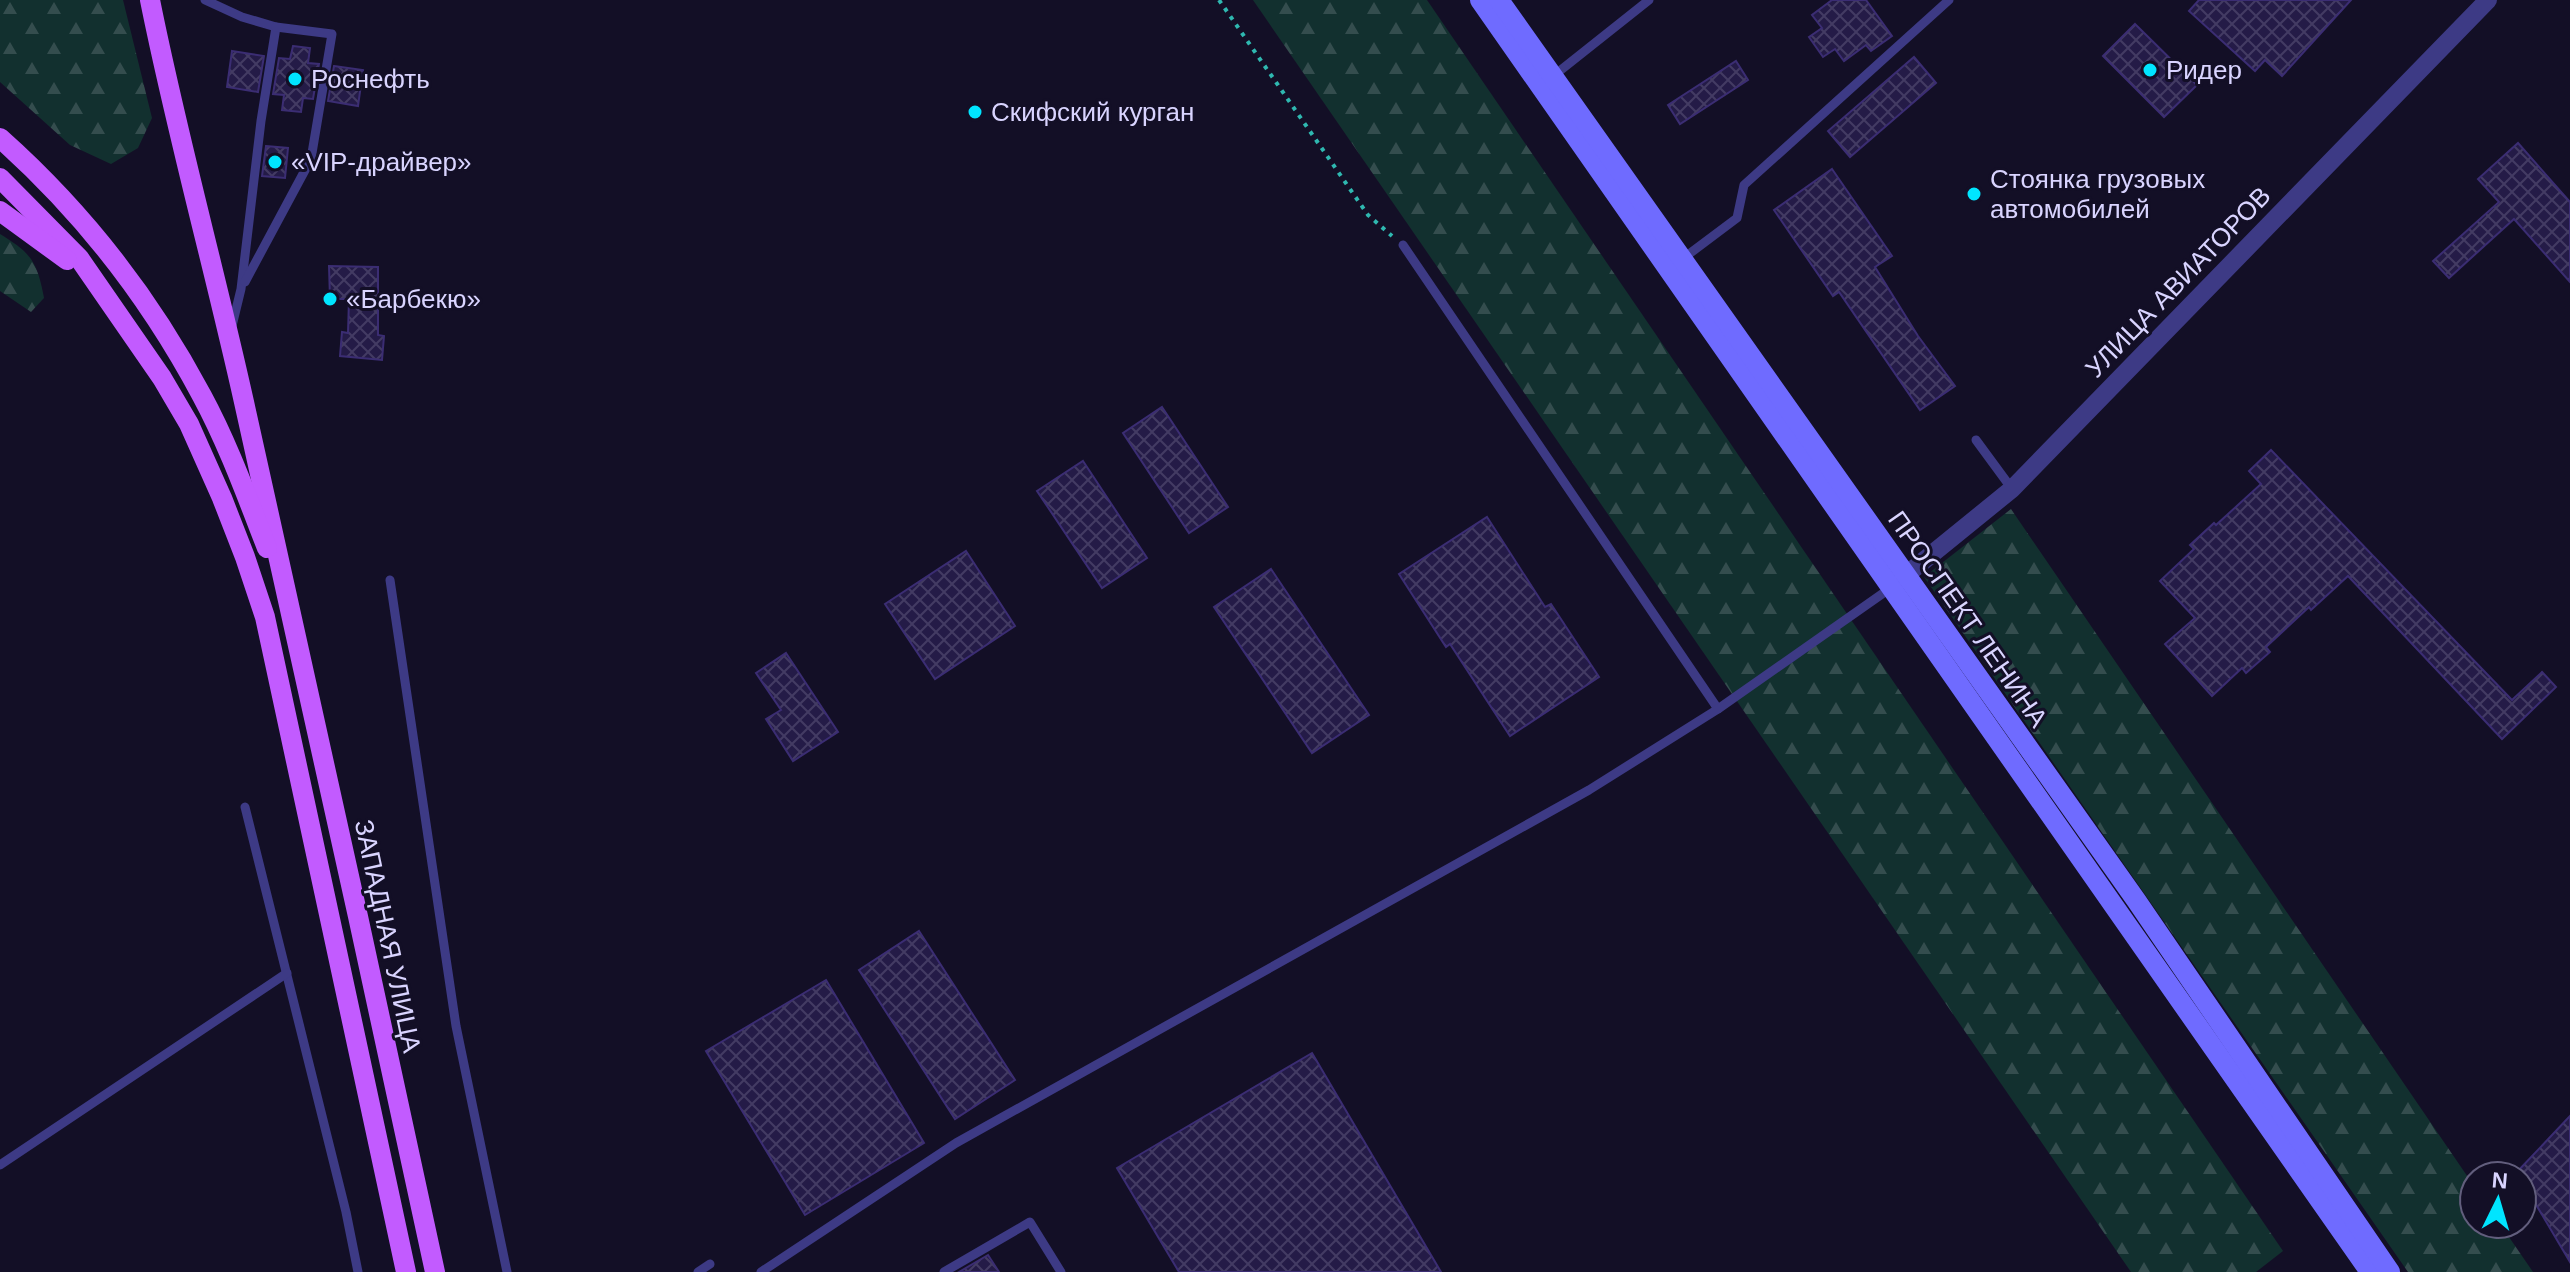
<svg xmlns="http://www.w3.org/2000/svg" width="2570" height="1272" viewBox="0 0 2570 1272" font-family="Helvetica,sans-serif">
<defs>
<pattern id="forest-firs" width="22" height="20" patternUnits="userSpaceOnUse" patternTransform="scale(2)"><rect width="22" height="20" fill="#12302f"/><path d="M5 1l3.5 6h-7zM16 11l3.5 6h-7z" fill="#344d4e"/></pattern>
<pattern id="building-cross-hatch" width="8" height="8" patternUnits="userSpaceOnUse" patternTransform="scale(2)"><rect width="8" height="8" fill="#241b47"/><path d="M0 0l8 8M0 8l8-8" fill="none" stroke="#433b63"/></pattern>
</defs>
<rect width="100%" height="100%" fill="#130f26"/>
<g fill="url(#forest-firs)">
<path d="M0 0H123L152 118 138 148 111 164 70 145 0 82Z"/>
<path d="M1253 0H1427L2283 1251 2256 1272H2131Z"/>
<path d="M0 234C31 253 37 261 44 298L31 312 0 291Z"/>
<path d="M2011 509 2474 1186V1224H2500L2533 1272H2408L1924 577Z"/>
</g>
<g fill="url(#building-cross-hatch)" stroke="#3b2d73" stroke-width="2">
<path d="M1832 0H1866L1892 36 1871 51 1866 45 1844 61 1835 49 1823 57 1809 37 1822 28 1812 15Z"/>
<path d="M2199 0H2351L2282 76 2265 60 2255 71 2189 11Z"/>
<path d="M2135 24 2197 85 2164 117 2103 56Z"/>
<path d="M293 46 310 48 308 63 319 64 313 99 303 98 301 112 282 110 284 95 273 94 279 58 290 59Z"/>
<path d="M232 51 264 56 258 92 227 87Z"/>
<path d="M1914 57 1936 83 1850 157 1828 131Z"/>
<path d="M1736 61 1748 80 1680 124 1668 105Z"/>
<path d="M334 66 363 70 358 106 328 101Z"/>
<path d="M2518 143 2570 202V282L2514 219 2449 278 2433 261 2499 202 2478 179Z"/>
<path d="M266 146 288 148 285 178 262 176Z"/>
<path d="M1832 169 1892 256 1875 267 1918 336 1955 386 1920 410 1839 292 1833 296 1774 210Z"/>
<path d="M329 266 378 267V335L384 336 382 360 340 356 342 332 348 333 349 299H330Z"/>
<path d="M1162 407 1228 507 1189 533 1123 433Z"/>
<path d="M2271 450 2512 700 2542 672 2556 687 2502 739 2348 576 2311 610 2309 607 2266 647 2270 652 2246 673 2242 668 2212 696 2165 644 2195 618 2160 581 2194 549 2190 545 2214 523 2216 525 2261 484 2249 471Z"/>
<path d="M1083 461 1147 558 1102 588 1037 491Z"/>
<path d="M1487 517 1545 607 1551 604 1599 677 1510 736 1450 644 1446 647 1399 574Z"/>
<path d="M966 551 1015 626 935 679 885 604Z"/>
<path d="M1271 569 1369 715 1312 753 1214 607Z"/>
<path d="M786 653 838 732 793 761 766 719 781 710 756 673Z"/>
<path d="M919 931 1015 1080 955 1119 859 970Z"/>
<path d="M826 980 924 1143 805 1215 706 1051Z"/>
<path d="M1312 1053 1441 1272H1179L1117 1168Z"/>
<path d="M2570 1116V1262L2522 1181V1176L2517 1172Z"/>
<path d="M988 1255 999 1272H959Z"/>
</g>
<g fill="none" stroke-linecap="round" stroke-linejoin="round">
<path stroke="#2fb8b0" stroke-width="4" stroke-dasharray="4 6" stroke-linecap="butt" d="M1219 0 1368 215 1392 236"/>
<g stroke="#3d3a85" stroke-width="9">
<path d="M205 0 242 17 276 27 261 121 241 289 232 326"/>
<path d="M1552 77 1649 0"/>
<path d="M1403 245 1718 709"/>
<path d="M1681 260 1737 218 1744 185 1949 0"/>
<path d="M245 282 311 159 332 34 276 27"/>
<path d="M1976 440 2012 489"/>
<path d="M390 580 456 1026 507 1272"/>
<path d="M245 807 346 1212 358 1272"/>
<path d="M0 1165 287 973"/>
<path d="M698 1272 710 1264"/>
<path d="M761 1272 956 1143 1589 790 1718 709 1892 587"/>
<path d="M944 1272 1030 1222 1061 1272"/>
</g>
<path stroke="#3d3a85" stroke-width="18" d="M1895 584 2012 489 2488 0"/>
<g stroke="#6f6bff" stroke-width="20">
<path d="M1480 0 2370 1272"/>
<path d="M1499 0 2136 900 2390 1272"/>
</g>
<g stroke="#c25bff" stroke-width="20">
<path d="M150 0C177 135 214 267 244 402 310 691 372 982 435 1272"/>
<path d="M0 138C82 211 151 300 202 396 228 444 247 497 267 548"/>
<path d="M0 178 79 258 162 378 189 424 222 498 245 557 265 617 406 1272"/>
<path d="M0 211 67 260"/>
</g>
</g>
<g fill="#00e5ff" stroke="#130f26" stroke-width="3">
<circle cx="2150" cy="70" r="8"/>
<circle cx="295" cy="79" r="8"/>
<circle cx="975" cy="112" r="8"/>
<circle cx="275" cy="162" r="8"/>
<circle cx="1974" cy="194" r="8"/>
<circle cx="330" cy="299" r="8"/>
</g>
<g text-anchor="middle" stroke-width="6" stroke-linejoin="round" paint-order="stroke">
<g font-size="26" fill="#d9d4ff" stroke="#130f26" text-anchor="start">
<text x="2166" y="79">Ридер</text>
<text x="311" y="88">Роснефть</text>
<text x="991" y="121">Скифский курган</text>
<text x="291" y="171">«VIP-драйвер»</text>
<text x="1990" y="188">Стоянка грузовых<tspan x="1990" dy="30">автомобилей</tspan></text>
<text x="346" y="308">«Барбекю»</text>
</g>
<g font-size="26" fill="#d9d4ff" stroke="#130f26">
<text transform="translate(2178 282) rotate(-46)" y="9">УЛИЦА АВИАТОРОВ</text>
<text transform="translate(1968 619) rotate(55)" y="9">ПРОСПЕКТ ЛЕНИНА</text>
<text transform="translate(388 936) rotate(78)" y="9">ЗАПАДНАЯ УЛИЦА</text>
</g>
</g>
<g transform="translate(2498 1200) rotate(5)"><circle r="38" fill="#130f26" stroke="#625e7d" stroke-width="2"/>
<path d="M0-6L14 30L0 20L-14 30Z" fill="#00e5ff"/>
<text y="-12" font-size="22" font-weight="bold" text-anchor="middle" fill="#d9d4ff">N</text>
</g>
</svg>
